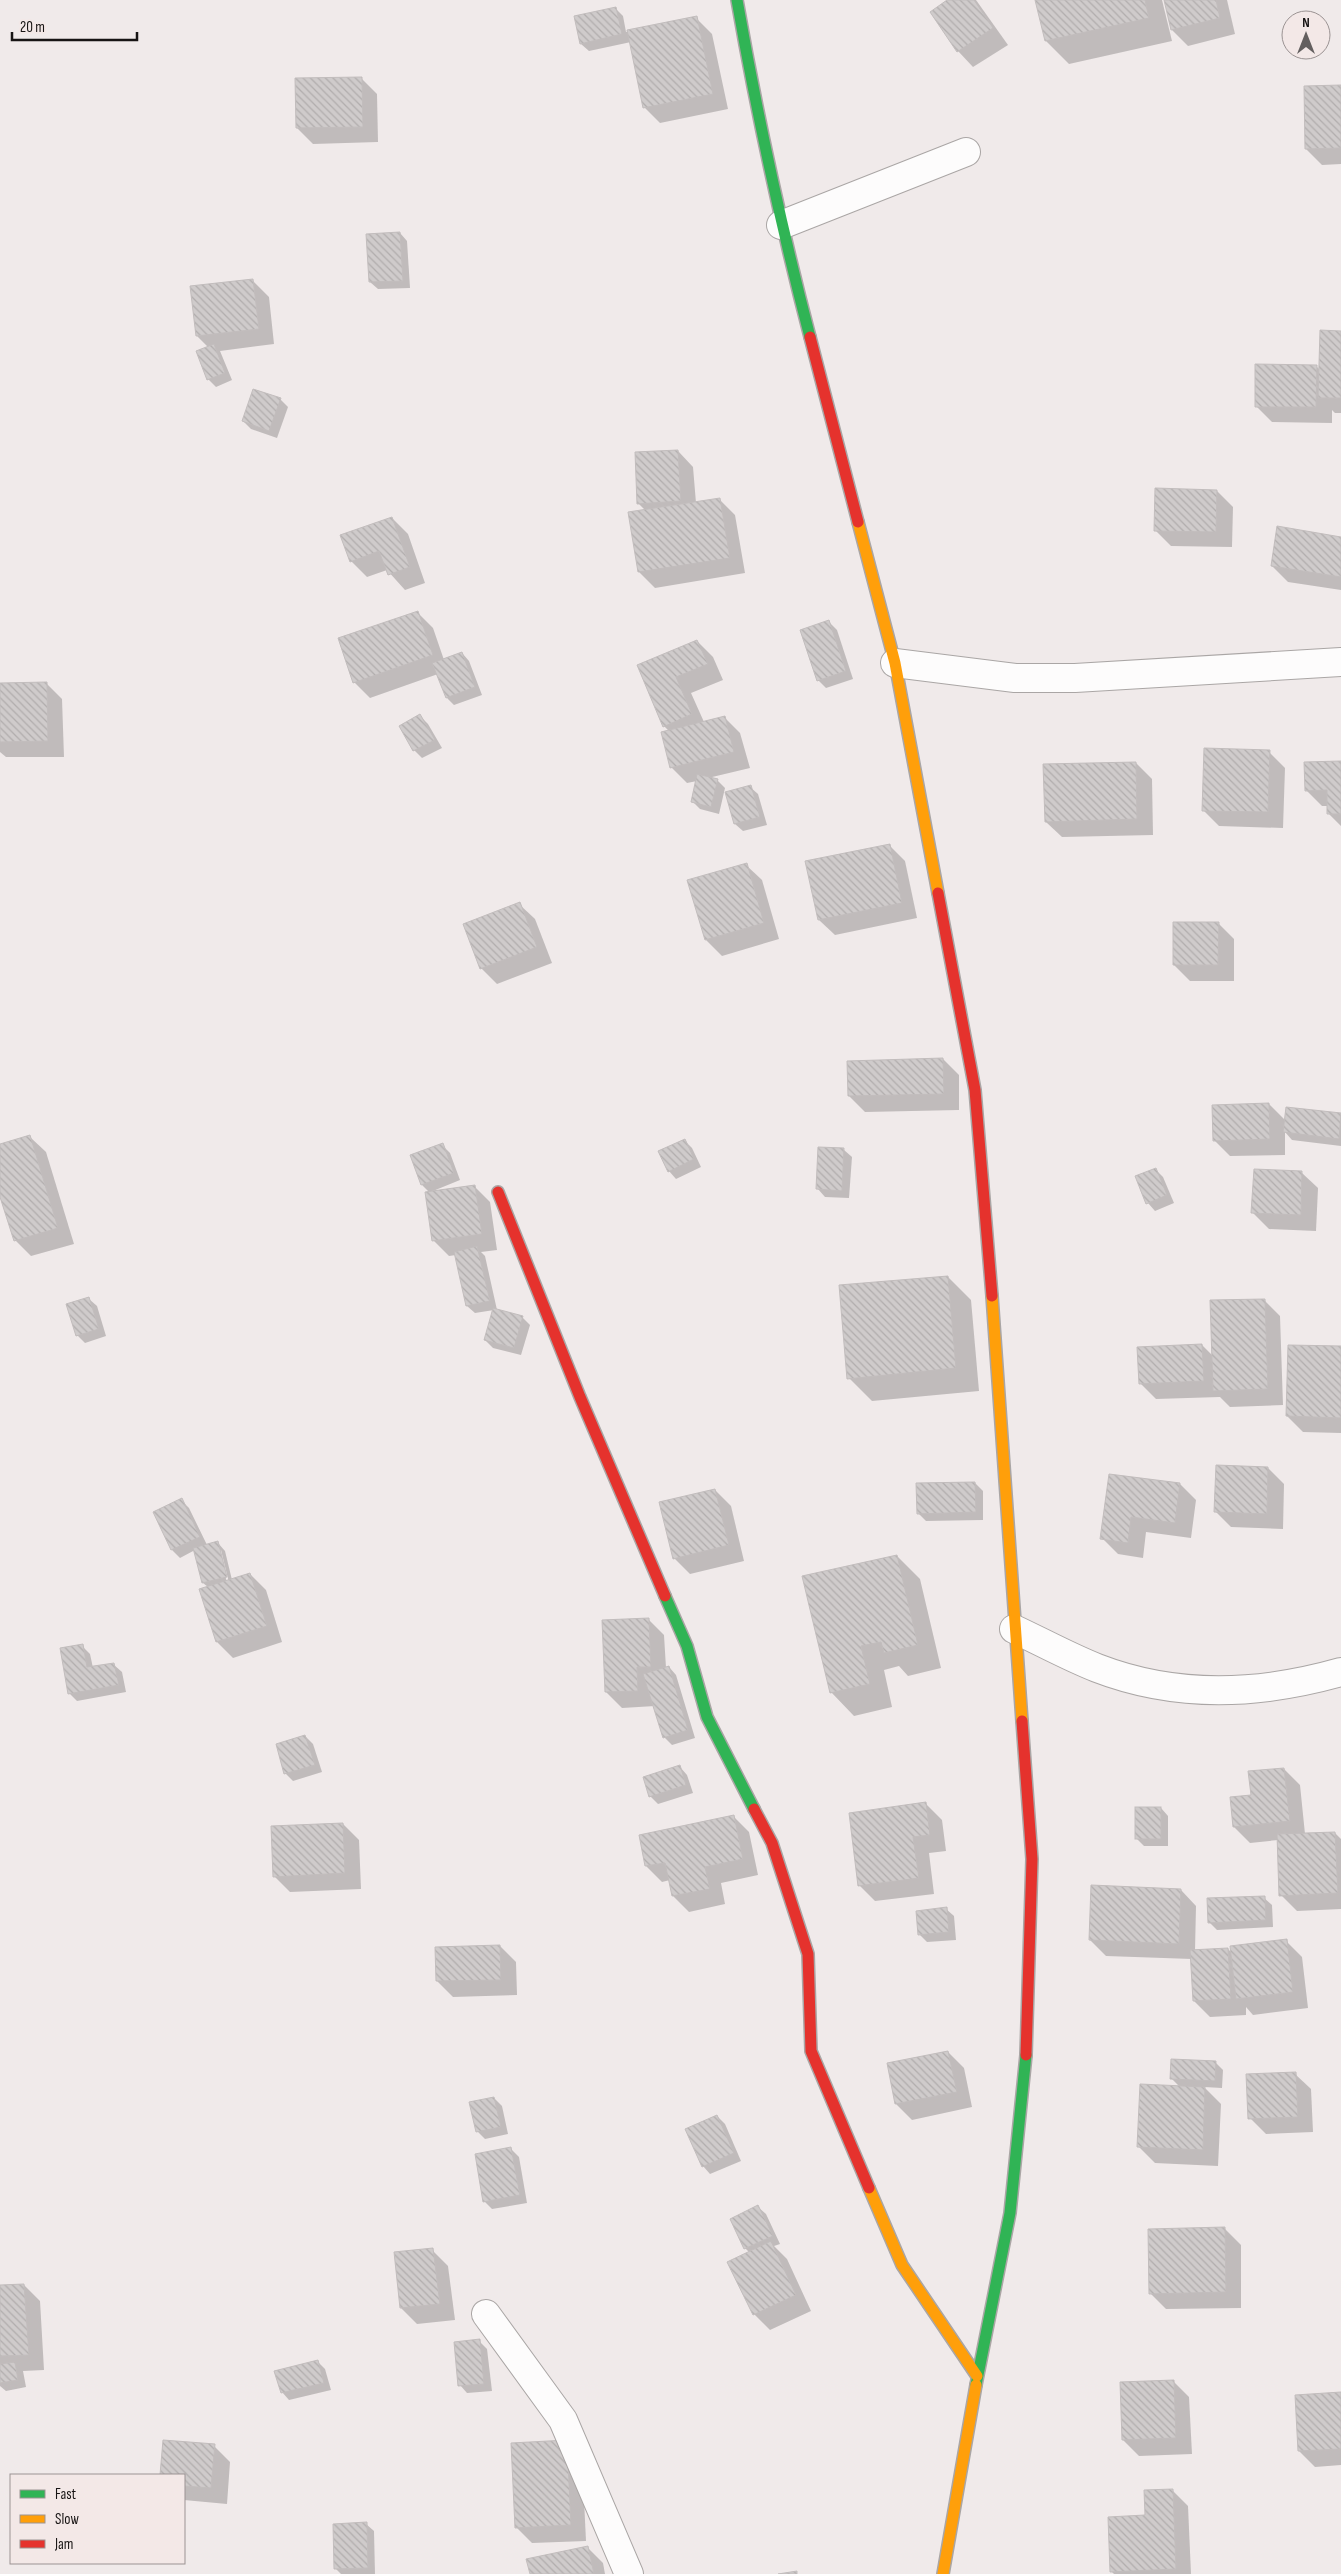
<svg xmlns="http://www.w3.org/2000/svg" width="1341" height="2574" viewBox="0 0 1341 2574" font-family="'Sofia Sans Condensed',sans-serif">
<defs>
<pattern id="building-back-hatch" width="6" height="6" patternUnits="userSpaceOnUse" patternTransform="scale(1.25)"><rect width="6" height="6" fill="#cfcbcb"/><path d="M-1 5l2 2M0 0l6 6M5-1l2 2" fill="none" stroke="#b1adad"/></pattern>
</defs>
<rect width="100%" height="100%" fill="#f0eaea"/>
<g fill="#0003" fill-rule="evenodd">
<path d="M950 0H976L1008 45 973 67 958 51Z"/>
<path d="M1036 0H1162L1172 41 1069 64 1046 41Z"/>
<path d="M1165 0H1227L1235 34 1188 46 1172 30Z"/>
<path d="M615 8 623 16 626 32 696 18 712 34 728 109 660 123 644 107 631 42 589 51 581 44Z"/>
<path d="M361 78 377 94 378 142 313 144 297 128Z"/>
<path d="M1341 86V164L1322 165 1306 149Z"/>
<path d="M400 233 407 241 410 288 378 289 370 282Z"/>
<path d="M253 281 269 297 274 344 220 351 232 380 216 387 208 379 209 348 197 336Z"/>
<path d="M1341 332V413H1335L1332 410V423L1272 422 1256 406 1316 366 1320 370Z"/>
<path d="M280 399 288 407 277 438 251 429 243 421Z"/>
<path d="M678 451 693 467 696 503 719 499 735 515 745 573 655 588 639 572 646 511 639 504Z"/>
<path d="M1217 491 1233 507 1232 547 1171 546 1155 530Z"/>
<path d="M392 518 408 534 425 583 405 590 387 570 367 577 351 561Z"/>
<path d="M1341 538V590L1288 582 1272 566Z"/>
<path d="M417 612 433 628 444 660 462 653 469 661 482 695 454 705 447 698 438 674 370 698 354 682Z"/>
<path d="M829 622 837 630 853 679 826 688 818 680Z"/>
<path d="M697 641 713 657 723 680 691 693 704 722 724 717 740 733 750 768 708 778 717 780 725 788 719 814 700 809 692 801 697 781 687 783 671 767 669 731 664 726 638 666Z"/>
<path d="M46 683 62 699 64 757H6L0 752V685Z"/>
<path d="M420 716 428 724 442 748 422 758 414 750Z"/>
<path d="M1269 752 1285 768 1283 828 1219 826 1203 810Z"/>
<path d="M1341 762V826L1329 814 1328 806H1322L1306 790Z"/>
<path d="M1136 763 1152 779 1153 835 1062 837 1046 822Z"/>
<path d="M750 787 758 794 767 825 743 831 735 824Z"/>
<path d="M889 845 905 861 917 918 835 935 819 920Z"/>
<path d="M746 865 762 880 779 939 722 956 706 940Z"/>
<path d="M519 904 535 919 552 963 497 984 481 968Z"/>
<path d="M1218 923 1234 939V981H1190L1174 965Z"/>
<path d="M943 1059 959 1075V1110L865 1112 849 1096Z"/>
<path d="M1269 1104 1286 1121 1287 1109 1341 1115V1146L1292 1140 1285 1132V1155L1230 1156 1214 1140Z"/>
<path d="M30 1137 46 1152 74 1244 31 1256 15 1240 0 1193V1145Z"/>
<path d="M684 1140 692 1148 701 1167 676 1179 669 1171Z"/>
<path d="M442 1145 450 1153 460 1180 433 1191 474 1186 490 1202 497 1250 481 1252 485 1256 497 1310 522 1317 530 1325 521 1355 493 1348 485 1340 494 1310 475 1313 467 1306 456 1255 449 1256 433 1240 430 1193 422 1185Z"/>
<path d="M844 1150 852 1157 849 1198 825 1197 818 1189Z"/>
<path d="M1155 1169 1163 1177 1174 1203 1155 1211 1148 1203Z"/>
<path d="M1302 1173 1318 1188 1316 1231 1269 1229 1253 1213Z"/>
<path d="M948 1277 971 1300 979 1391 872 1401 849 1378Z"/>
<path d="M89 1299 97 1306 106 1336 85 1343 77 1335Z"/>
<path d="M1264 1300 1280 1316 1283 1405 1230 1407 1220 1397 1156 1399 1140 1383 1202 1345 1213 1356Z"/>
<path d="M1341 1347V1433L1303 1432 1287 1416Z"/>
<path d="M1268 1468 1284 1484 1283 1529 1231 1527 1215 1511Z"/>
<path d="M1110 1475 1180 1484 1196 1500 1191 1538 1146 1532 1143 1558 1118 1554 1102 1538Z"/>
<path d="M975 1483 983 1491V1520L926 1521 918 1513Z"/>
<path d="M715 1490 731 1506 744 1561 690 1574 674 1558Z"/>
<path d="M181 1500 189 1508 207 1545 218 1543 225 1551 232 1580 250 1574 266 1590 282 1642 233 1658 217 1642 200 1590 208 1587 203 1583 195 1550 180 1558 172 1550 154 1513ZM219 1550H221L229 1583H227Z"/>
<path d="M897 1556 920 1579 941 1668 908 1676 899 1666 884 1670 892 1707 854 1716 831 1692Z"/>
<path d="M648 1619 664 1635 666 1668 669 1667 676 1675 695 1738 672 1745 664 1737 655 1706 622 1708 606 1692Z"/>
<path d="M82 1646 90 1654 93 1668 114 1665 122 1672 126 1692 77 1701 69 1693Z"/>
<path d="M305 1736 313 1744 322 1772 293 1781 285 1773Z"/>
<path d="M680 1767 687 1775 693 1793 658 1804 650 1796Z"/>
<path d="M1284 1769 1300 1785 1305 1834 1335 1833 1341 1839V1909L1297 1911 1281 1895 1278 1840 1250 1843 1234 1827 1252 1796Z"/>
<path d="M926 1804 942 1820 946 1851 929 1853 934 1894 875 1901 859 1885Z"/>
<path d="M1161 1808 1168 1816V1846H1144L1136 1838Z"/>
<path d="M733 1816 749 1832 758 1875 721 1883 725 1904 689 1912 673 1896 670 1880 662 1882 646 1866Z"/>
<path d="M343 1824 359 1840 361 1889 290 1892 274 1876Z"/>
<path d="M1181 1890 1196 1906 1195 1951 1228 1949 1232 1953 1286 1941 1302 1957 1308 2008 1253 2015 1246 2007V2015L1210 2017 1194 2001 1192 1959 1106 1956 1090 1940Z"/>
<path d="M1264 1898 1272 1905 1273 1927 1217 1930 1209 1922Z"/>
<path d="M946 1909 954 1916 956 1940 927 1942 920 1935Z"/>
<path d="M500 1946 516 1962 517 1995 453 1997 437 1981Z"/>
<path d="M948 2052 964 2068 972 2107 912 2120 896 2104Z"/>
<path d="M1215 2062 1223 2070 1222 2088 1204 2087 1221 2104 1218 2166 1155 2163 1139 2147 1180 2087 1171 2078Z"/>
<path d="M1295 2074 1311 2089 1313 2132 1266 2134 1250 2118Z"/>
<path d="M494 2098 502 2106 508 2134 485 2139 477 2131Z"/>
<path d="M717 2116 725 2124 741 2161 710 2174 703 2166Z"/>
<path d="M511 2149 519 2157 527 2203 492 2209 484 2201Z"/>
<path d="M758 2207 766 2214 780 2244 774 2246 787 2259 811 2311 770 2330 754 2314 750 2253 745 2248Z"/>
<path d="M1225 2229 1241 2245V2308L1166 2309 1150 2293Z"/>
<path d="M432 2250 448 2266 455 2320 417 2324 401 2308Z"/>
<path d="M24 2285 40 2301 44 2370 23 2371 26 2387 6 2391 0 2386V2286Z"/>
<path d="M479 2341 487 2349 492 2391 467 2393 460 2385Z"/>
<path d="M317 2361 325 2369 331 2390 289 2400 282 2392Z"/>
<path d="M1173 2381 1189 2397 1192 2454 1139 2456 1123 2440Z"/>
<path d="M1341 2394V2465L1315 2467 1299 2451Z"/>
<path d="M165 2442 214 2446 230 2462 227 2504 184 2500V2475H162Z"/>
<path d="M566 2442 582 2458 586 2541 532 2543 516 2527Z"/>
<path d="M1172 2490 1188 2506 1191 2574H1114L1111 2571 1147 2517Z"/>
<path d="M366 2524 374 2531 375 2574H341L335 2568Z"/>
<path d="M587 2547 603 2563 605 2574H531Z"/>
</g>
<g fill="url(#building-back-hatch)" stroke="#c2bdbd">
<path d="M947 0H974L993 28 957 52 930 12Z"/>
<path d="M1035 0H1145L1149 18 1045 41Z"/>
<path d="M1164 0H1216L1220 18 1171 30Z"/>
<path d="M616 7 622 34 580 44 574 16Z"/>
<path d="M697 16 713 94 643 108 627 30Z"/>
<path d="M362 77 363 127 296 128 295 78Z"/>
<path d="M1341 85V148L1305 149 1304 86Z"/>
<path d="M400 232 403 281 369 282 366 234Z"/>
<path d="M253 279 259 329 196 336 190 286Z"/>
<path d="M1320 330 1341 331V398H1318Z"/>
<path d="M214 344 225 373 207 380 196 351Z"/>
<path d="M1255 364 1317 365 1316 407H1255Z"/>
<path d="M253 389 281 398 269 431 242 421Z"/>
<path d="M678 450 681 501 637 504 635 452Z"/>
<path d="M1155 488 1217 490 1216 532 1154 531Z"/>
<path d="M720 498 730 558 638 572 628 512Z"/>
<path d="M392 517 410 567 388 575 379 551 350 562 340 535Z"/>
<path d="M1277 526 1341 537V577L1271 566Z"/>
<path d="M418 611 433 655 353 683 338 638Z"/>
<path d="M829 620 846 671 817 681 800 630Z"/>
<path d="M697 640 708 664 676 677 692 714 663 727 637 665Z"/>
<path d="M462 652 475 687 446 698 432 663Z"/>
<path d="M47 682 48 741 0 742V683Z"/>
<path d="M420 714 435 740 413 751 399 726Z"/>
<path d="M725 716 734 752 670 768 661 732Z"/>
<path d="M1204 748 1270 750 1268 812 1202 811Z"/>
<path d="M1341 761V814H1327V790L1305 791 1304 762Z"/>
<path d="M1136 762 1137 819 1045 822 1043 764Z"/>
<path d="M697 774 718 779 711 807 691 802Z"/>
<path d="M751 785 760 817 734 824 725 792Z"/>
<path d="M890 844 902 903 818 920 805 861Z"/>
<path d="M747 863 764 923 705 940 687 880Z"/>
<path d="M520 902 537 947 480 969 463 924Z"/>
<path d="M1173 922H1219L1218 965H1173Z"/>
<path d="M943 1058 944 1094 848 1096 847 1061Z"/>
<path d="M1269 1103 1270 1139 1213 1141 1212 1105Z"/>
<path d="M1286 1107 1341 1113 1339 1139 1283 1132Z"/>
<path d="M30 1135 58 1228 14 1241 0 1197V1144Z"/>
<path d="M685 1139 694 1159 668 1172 658 1151Z"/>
<path d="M443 1143 454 1173 421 1185 410 1155Z"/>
<path d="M818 1147 844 1148 842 1191 816 1189Z"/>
<path d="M1156 1168 1167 1195 1146 1204 1135 1176Z"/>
<path d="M1254 1169 1302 1171 1301 1215 1251 1213Z"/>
<path d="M475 1185 482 1234 432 1241 425 1192Z"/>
<path d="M477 1246 490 1301 466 1306 454 1252Z"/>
<path d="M948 1276 956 1368 847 1379 839 1285Z"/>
<path d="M89 1297 99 1329 76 1336 66 1304Z"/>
<path d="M1265 1299 1268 1389 1213 1391 1210 1300Z"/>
<path d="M493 1308 523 1316 514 1348 484 1340Z"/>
<path d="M1202 1344 1204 1381 1139 1384 1137 1347Z"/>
<path d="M1288 1345 1341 1346V1418L1286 1416Z"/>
<path d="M1216 1465 1268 1467 1267 1514 1214 1512Z"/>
<path d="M1109 1474 1180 1483 1175 1523 1131 1517 1128 1543 1100 1539Z"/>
<path d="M975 1482 976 1512 917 1514 916 1483Z"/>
<path d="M715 1489 729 1545 673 1559 659 1502Z"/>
<path d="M182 1498 200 1537 171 1550 153 1512Z"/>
<path d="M218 1541 227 1577 202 1583 193 1548Z"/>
<path d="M897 1555 918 1645 884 1653 881 1642 861 1646 870 1684 830 1693 802 1576Z"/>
<path d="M250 1573 267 1626 216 1642 199 1589Z"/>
<path d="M649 1618 651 1667H637L638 1691 605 1692 602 1620Z"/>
<path d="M83 1644 87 1667 114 1663 119 1685 68 1694 60 1648Z"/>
<path d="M669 1666 688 1730 663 1738 643 1674Z"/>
<path d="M305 1735 315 1765 284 1774 276 1744Z"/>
<path d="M680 1765 686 1785 649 1797 643 1777Z"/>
<path d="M1284 1768 1290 1821 1233 1827 1230 1797 1251 1795 1248 1771Z"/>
<path d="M926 1802 930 1835 913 1837 919 1878 858 1886 849 1813Z"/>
<rect x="1135" y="1807" width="26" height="32"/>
<path d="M734 1815 743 1859 705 1867 710 1889 672 1896 665 1863 645 1866 639 1835Z"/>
<path d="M343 1823 345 1873 273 1877 271 1826Z"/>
<path d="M1335 1832 1338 1893 1279 1896 1277 1834Z"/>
<path d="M1091 1885 1181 1889 1179 1944 1089 1940Z"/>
<path d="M1265 1896 1266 1920 1208 1923 1207 1898Z"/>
<path d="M947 1907 949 1932 918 1935 916 1911Z"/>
<path d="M1287 1939 1293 1992 1236 1999 1230 1946Z"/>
<path d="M500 1945 501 1980 436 1981 435 1947Z"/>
<path d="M1228 1948 1231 1999 1193 2001 1190 1950Z"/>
<path d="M948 2051 957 2092 895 2104 887 2063Z"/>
<path d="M1171 2059 1216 2061 1215 2081 1170 2079Z"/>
<path d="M1296 2072 1298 2117 1248 2119 1246 2074Z"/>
<path d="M1140 2084 1205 2087 1203 2150 1137 2147Z"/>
<path d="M494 2097 501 2127 476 2132 469 2102Z"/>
<path d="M717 2115 734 2153 702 2167 685 2129Z"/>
<path d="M511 2147 520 2195 483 2202 475 2154Z"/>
<path d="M758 2205 773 2236 744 2249 730 2219Z"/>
<path d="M1225 2227 1226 2292 1149 2294 1148 2229Z"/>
<path d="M771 2241 796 2295 753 2315 727 2262Z"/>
<path d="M433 2248 440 2304 400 2308 394 2252Z"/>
<path d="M24 2284 29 2355 0 2356V2285Z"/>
<path d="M480 2339 484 2384 458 2386 454 2342Z"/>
<path d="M318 2360 324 2383 281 2393 274 2371Z"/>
<path d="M15 2362 18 2380 0 2383V2364Z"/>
<path d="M1174 2380 1176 2438 1122 2440 1120 2382Z"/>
<path d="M1341 2392V2449L1298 2451 1295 2395Z"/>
<path d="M163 2440 215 2444 211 2488 184 2486V2475H160Z"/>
<path d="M567 2440 571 2525 515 2528 511 2443Z"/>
<path d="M1173 2489 1176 2569 1110 2572 1108 2517 1145 2515 1144 2490Z"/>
<path d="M367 2522 368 2568 334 2569 333 2524Z"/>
<path d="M588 2546 594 2574H530L526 2559Z"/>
<path d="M797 2571V2574H778Z"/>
</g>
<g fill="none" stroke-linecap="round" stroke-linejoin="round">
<g stroke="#aaa6a5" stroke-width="30">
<g id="street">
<path d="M781 225 966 152"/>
<path d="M895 663 1015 678H1075L1341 662"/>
<path d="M1014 1629C1042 1642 1069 1657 1097 1668 1177 1699 1260 1695 1341 1672"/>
<path d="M486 2314 563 2420 629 2574"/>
</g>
</g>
<g stroke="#aaa6a5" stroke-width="14">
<g id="fast">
<path d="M737 0C757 114 781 226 810 337"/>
<path d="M665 1596 687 1646 707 1717 754 1809"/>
<path d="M976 2385 1010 2213 1026 2055"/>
</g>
</g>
<g stroke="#aaa6a5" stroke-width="14">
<g id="slow">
<path d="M858 522 895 663 938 893"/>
<path d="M992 1296 1022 1721"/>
<path d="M869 2188 902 2265 977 2376"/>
<path d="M943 2574 976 2385"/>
</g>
</g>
<g stroke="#aaa6a5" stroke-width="14">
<g id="jam">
<path d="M810 337 858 522"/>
<path d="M938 893 975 1090 992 1296"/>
<path d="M498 1192 580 1397 665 1596"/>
<path d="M1022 1721 1032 1859 1026 2055"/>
<path d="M754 1809 772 1843 808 1954 811 2051 869 2188"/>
</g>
</g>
<use href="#street" stroke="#fdfcfc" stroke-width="28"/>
<use href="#fast" stroke="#30b455" stroke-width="11"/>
<use href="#slow" stroke="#ff9f0a" stroke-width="11"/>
<use href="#jam" stroke="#e5322d" stroke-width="11"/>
</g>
<rect x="10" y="2474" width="175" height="90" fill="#f3e8e7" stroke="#9b9393"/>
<rect x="20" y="2490" width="25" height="8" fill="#30b455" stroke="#9b9393"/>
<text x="55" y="2499" font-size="15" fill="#171414">Fast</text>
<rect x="20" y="2515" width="25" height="8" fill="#ff9f0a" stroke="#9b9393"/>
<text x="55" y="2524" font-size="15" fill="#171414">Slow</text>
<rect x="20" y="2540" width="25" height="8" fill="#e5322d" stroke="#9b9393"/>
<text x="55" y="2549" font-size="15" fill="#171414">Jam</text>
<g transform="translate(1306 35)"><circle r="24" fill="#f3e8e7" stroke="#9b9393"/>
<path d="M0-4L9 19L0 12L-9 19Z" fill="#635f5f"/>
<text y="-8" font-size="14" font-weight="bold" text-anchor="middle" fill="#171414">N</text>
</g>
<path d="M12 32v8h125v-8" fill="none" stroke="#171414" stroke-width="2.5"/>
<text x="20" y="32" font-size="15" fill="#171414" stroke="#f3e8e7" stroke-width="4" paint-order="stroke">20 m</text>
</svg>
